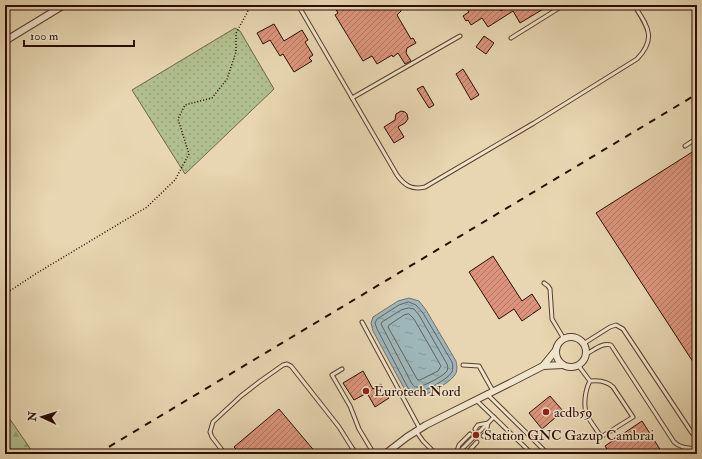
<svg xmlns="http://www.w3.org/2000/svg" width="702" height="459" viewBox="0 0 702 459" font-family="'IM FELL Double Pica',serif">
<defs>
<pattern id="grass-dots" width="8" height="8" patternUnits="userSpaceOnUse"><rect width="8" height="8" fill="#b1be8f"/><path d="M2 2h.1M6 6h.1" fill="none" stroke="#98a27a" stroke-width="1.8" stroke-linecap="round"/></pattern>
<pattern id="forest-firs" width="22" height="20" patternUnits="userSpaceOnUse"><rect width="22" height="20" fill="#b1be8f"/><path d="M5 1l3.5 6h-7zM16 11l3.5 6h-7z" fill="#98a27a"/></pattern>
<pattern id="water-ripples" width="26" height="14" patternUnits="userSpaceOnUse"><rect width="26" height="14" fill="#9eb6b9"/><path d="M2 4q2-2 4 0t4 0M15 11q2-2 4 0t4 0" fill="none" stroke="#889b9d"/></pattern>
<pattern id="building-hatch" width="6" height="6" patternUnits="userSpaceOnUse"><rect width="6" height="6" fill="#db947b"/><path d="M-1 1l2-2M0 6l6-6M5 7l2-2" fill="none" stroke="#b27762"/></pattern>
</defs>
<rect width="100%" height="100%" fill="#e7d6b1"/>
<filter id="stains"><feTurbulence type="fractalNoise" baseFrequency=".005" numOctaves="4"/><feColorMatrix values="0 0 0 0 .2 0 0 0 0 .09 0 0 0 0 .02 0 0 0 .5 -.17"/></filter>
<radialGradient id="worn" r=".72"><stop offset=".6" stop-color="#630" stop-opacity="0"/><stop offset="1" stop-color="#630" stop-opacity=".3"/></radialGradient>
<path fill="url(#grass-dots)" stroke="#6e6648" d="M235 28 240 31 274 89 185 174 132 90Z"/>
<path fill="url(#forest-firs)" stroke="#6e6648" d="M5 412 34 454H5Z"/>
<path fill="url(#water-ripples)" stroke="#70726f" d="M409 298 419 301 426 310 456 361C457 366 458 372 454 376 448 384 425 397 416 396 411 396 408 393 405 390L373 331 371 323 373 317 398 301Z"/>
<g fill="none" stroke-linecap="round" stroke-linejoin="round">
<g stroke="#64625c" stroke-width="1">
<path d="M409 302 416 305 423 313 452 362C453 366 453 368 452 372 448 379 425 392 417 392 413 392 411 390 408 388L377 329 375 323 377 319 399 305Z"/>
<path d="M409 308 414 309 419 315 447 364C448 367 448 368 447 371 444 376 424 386 418 387 414 387 415 387 412 384L381 324 382 322 401 310Z"/>
<path d="M409 314 414 319 441 366 438 371 420 380H418L417 379 388 327 389 325 404 315Z"/>
</g>
</g>
<g fill="url(#building-hatch)" stroke="#2b0d00">
<path d="M333 5H402L401 11 397 15 411 39 413 38 416 43 407 48 406 53 411 61 405 64 398 53 393 57 392 55 377 64 372 56 363 61 335 15 338 13Z"/>
<path d="M464 5H498L501 11 510 5H550L520 23 513 11 488 27 482 18 471 25 468 20 466 21 463 16 469 12Z"/>
<path d="M274 24 284 41 302 30 308 40 305 42 313 55 309 58 312 61 294 72 283 54 280 56 270 40 263 44 257 33Z"/>
<path d="M484 36 494 43 486 54 476 47Z"/>
<path d="M463 69 479 95 471 100 456 74Z"/>
<path d="M423 86 434 105 429 108 417 89Z"/>
<path d="M401 111 405 112 407 114 408 119 405 123 398 127 404 137 394 143 384 127 395 120 396 114Z"/>
<path d="M697 149V368L596 213Z"/>
<path d="M493 256 522 301 532 294 541 308 522 321 514 309 499 319 469 272Z"/>
<path d="M363 371 373 389 381 384 389 398 375 407 367 393 354 400 343 383Z"/>
<path d="M550 396 563 411 542 429 529 413Z"/>
<path d="M279 409 317 454H241L234 447Z"/>
<path d="M642 421 663 454H610L605 446Z"/>
</g>
<g fill="none" stroke-linecap="round" stroke-linejoin="round">
<g stroke="#5a3f2c" stroke-width="5">
<g id="lane">
<path d="M298 5 397 175C405 186 412 190 425 187L534 123 637 59C657 38 648 27 634 5"/>
<path d="M511 38 564 5"/>
<path d="M352 98 460 36"/>
<path d="M685 146 697 138"/>
<path d="M544 283 548 286 550 289 552 319 564 339"/>
<path d="M362 322 420 429"/>
<path d="M583 344 610 327 616 325 623 329 692 433 697 438"/>
<path d="M586 354C593 351 602 342 611 345L674 442C680 448 689 448 697 449"/>
<path d="M463 365 479 366 493 391"/>
<path d="M578 365 590 381C585 390 583 406 587 415 591 423 597 430 601 437L633 417 613 387C607 381 599 380 590 381"/>
<path d="M342 369 332 375 350 406 359 429 374 454"/>
<path d="M487 394 548 454"/>
<path d="M476 400 528 450V454"/>
<path d="M475 429 478 425 488 423 486 433 483 436"/>
<path d="M416 431 423 441 436 454"/>
<path d="M479 432 494 417"/>
<path d="M225 454 212 437 210 432 213 422 241 396 259 382 283 365 287 364 291 366 339 427 356 454"/>
<path d="M348 454 353 449"/>
<path d="M456 454 459 445 470 434"/>
<path d="M457 454 473 438"/>
<path d="M462 454 467 453 477 442"/>
</g>
</g>
<g stroke="#5a3f2c" stroke-width="8">
<g id="street">
<path d="M5 41 64 5"/>
<circle cx="571" cy="352" r="15"/>
<path d="M543 366 556 350"/>
<path d="M385 454 407 437 426 425 512 382 543 366 563 365"/>
</g>
</g>
<path stroke="#2b0d00" stroke-width="1.5" stroke-dasharray="1 2" stroke-linecap="butt" d="M5 294 37 273 147 207 175 180 189 154 178 119 185 105 212 98 227 79 236 52V33L247 13 250 5"/>
<use href="#lane" stroke="#efe4cc" stroke-width="3"/>
<use href="#street" stroke="#efe4cc" stroke-width="6"/>
<path stroke="#2b0d00" stroke-width="2" stroke-dasharray="7 7" stroke-linecap="butt" d="M97 454 697 94"/>
</g>
<g fill="#8f2418" stroke="#efe4cc" stroke-width="1.5">
<circle cx="366" cy="391" r="4"/>
<circle cx="546" cy="412" r="4"/>
<circle cx="476" cy="435" r="4"/>
</g>
<g text-anchor="middle" stroke-width="3" stroke-linejoin="round" paint-order="stroke">
<g font-size="14" fill="#2b0d00" stroke="#efe4cc" text-anchor="start">
<text x="374" y="396">Eurotech Nord</text>
<text x="554" y="417">acdb59</text>
<text x="484" y="440">Station GNC Gazup Cambrai</text>
</g>
</g>
<rect width="702" height="459" fill="none" stroke="#e7d6b1" stroke-width="20"/>
<rect x="6" y="6" width="690" height="447" fill="none" stroke="#2b0d00" stroke-width="2"/>
<rect x="10" y="10" width="682" height="439" fill="none" stroke="#2b0d00"/>
<g transform="translate(42 417) rotate(274)" stroke="#efe4cc" stroke-width="3" paint-order="stroke">
<path d="M0-3L7 15L0 10L-7 15Z" fill="#2b0d00"/>
<text y="-6" font-size="11" font-weight="bold" text-anchor="middle" fill="#2b0d00">N</text>
</g>
<path d="M24 40v6h110v-6" fill="none" stroke="#2b0d00" stroke-width="2"/>
<text x="30" y="40" font-size="12" fill="#2b0d00" stroke="#efe4cc" stroke-width="3" paint-order="stroke">100 m</text>
<rect width="100%" height="100%" filter="url(#stains)"/>
<rect width="100%" height="100%" fill="url(#worn)"/>
</svg>
